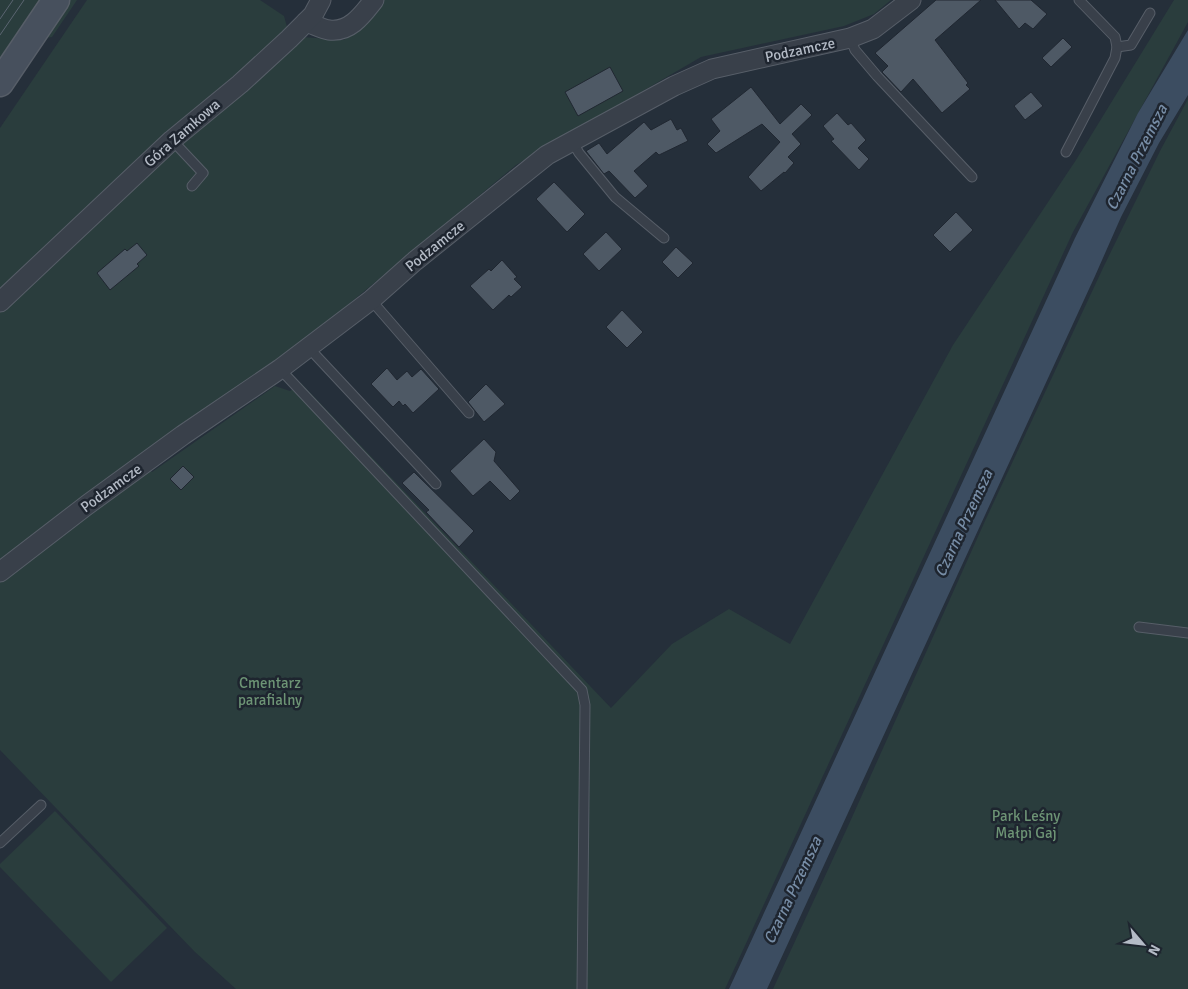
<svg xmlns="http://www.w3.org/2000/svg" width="1188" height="989" viewBox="0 0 1188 989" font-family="Signika,sans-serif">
<rect width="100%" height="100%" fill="#252f3a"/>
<g fill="#2a3d3d">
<path d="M0 0H45L0 66Z"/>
<path d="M67 0H77L52 37 46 38 44 36Z"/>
<path d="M87 0H260L284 16 287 27 271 44 0 288V128Z"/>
<path d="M382 0H891L874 14 844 26 701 57 516 165 314 333 207 408 0 562V306L163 155 302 37 344 40Z"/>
<path d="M1174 0H1188V22L1073 232 725 989H236L195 952 0 750V579L148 468 152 472 275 386 290 391 301 383 611 708 672 644 729 609 790 644 953 345 1076 160Z"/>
<path d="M1188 99V989H773L849 824 985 521 1103 268 1160 151Z"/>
<path d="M55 811 167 928 111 982 0 867V864Z"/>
</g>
<path fill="#3c4d61" d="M1188 30V95L1159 143 1121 217 1095 276 767 989H729L1075 238 1138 113Z"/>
<g fill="#4e5965" stroke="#202731">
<path d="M936 0H981L935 40 968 83 966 85 970 89 942 113 913 79 901 92 882 72 888 66 875 53Z"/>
<path d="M995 0H1031L1047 14 1033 29 1025 23 1019 29Z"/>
<path d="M1063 38 1072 47 1051 67 1042 58Z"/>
<path d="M610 67 623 91 578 116 565 92Z"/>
<path d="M751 87 780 124 801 104 812 115 792 134 801 144 788 157 794 163 785 173 784 172 761 191 748 177 780 142 762 124 716 153 707 144 720 131 711 119Z"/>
<path d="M1031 92 1043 106 1025 120 1014 106Z"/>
<path d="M837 113 848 125 851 123 866 140 858 148 869 159 859 170 831 141 834 139 823 126Z"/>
<path d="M671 119 677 130 681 128 688 141 659 155 656 152 634 171 648 186 635 198 609 171 604 174 586 151 599 143 607 154 644 122 651 130Z"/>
<path d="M554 182 585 214 567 232 536 199Z"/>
<path d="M956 212 973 230 950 252 933 235Z"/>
<path d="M606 232 622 249 599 271 583 254Z"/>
<path d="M137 243 147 255 137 264 139 266 110 290 97 273 125 249 127 251Z"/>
<path d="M676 247 693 263 678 278 662 262Z"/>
<path d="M502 260 517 277 514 279 522 287 511 297 509 295 493 310 470 286 489 269 491 271Z"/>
<path d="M622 310 643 332 627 348 606 327Z"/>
<path d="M387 368 397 380 407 371 412 377 421 369 439 389 413 413 405 404 403 406 399 401 393 407 371 384Z"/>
<path d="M486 384 505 404 484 422 468 402Z"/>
<path d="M484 439 496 452 494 461 520 491 510 501 490 481 473 496 450 471Z"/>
<path d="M183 466 194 477 181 490 170 479Z"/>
<path d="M414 472 474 531 459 547 426 512 429 510 402 483Z"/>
</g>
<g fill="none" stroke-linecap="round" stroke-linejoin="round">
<g stroke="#575e68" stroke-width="11">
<g id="lane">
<path d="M850 38 855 50 877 76 972 177"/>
<path d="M1117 47 1131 45 1150 13"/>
<path d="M172 140 203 173 192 186"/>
<path d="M572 141 579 153 615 197 664 238"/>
<path d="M1066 152 1115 58 1117 47 1115 37 1079 0"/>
<path d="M371 300 469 413"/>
<path d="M308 347 436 484"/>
<path d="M280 369 582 690 585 705 582 989"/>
<path d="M1139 627 1188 633"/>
<path d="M0 843 41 805"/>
</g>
</g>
<g stroke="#575e68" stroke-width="21">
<g id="street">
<path d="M306 22C313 24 322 29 329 30 350 33 363 14 374 0"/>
<path d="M0 302 172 140 240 84 289 39 313 15 321 0"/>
<path d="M0 572 87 505 183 435 280 369 371 300 415 261 547 155 674 86 712 69 850 38 873 29 911 0"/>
</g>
</g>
<g stroke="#575e68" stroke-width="29">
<path id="secondary" d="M0 83 56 0"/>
</g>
<use href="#lane" stroke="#39404a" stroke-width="9"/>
<use href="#street" stroke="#39404a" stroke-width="19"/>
<use href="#secondary" stroke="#47505d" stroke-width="26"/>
<g stroke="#5b6571" stroke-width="1">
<path d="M0 19 13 0"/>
<path d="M0 35 24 0"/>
</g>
</g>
<g text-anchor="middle" stroke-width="5" stroke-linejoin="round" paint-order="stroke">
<g font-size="15" fill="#b4bbc6" stroke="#1e252f">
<text transform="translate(800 50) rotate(-12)" y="5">Podzamcze</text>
<text transform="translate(182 133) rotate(-41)" y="5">Góra Zamkowa</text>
<text transform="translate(435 246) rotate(-39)" y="5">Podzamcze</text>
<text transform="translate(111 488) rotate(-36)" y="5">Podzamcze</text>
</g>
<g font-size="15" fill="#6d9475" stroke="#1e252f">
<text x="270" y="688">Cmentarz<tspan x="270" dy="17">parafialny</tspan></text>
<text x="1026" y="821">Park Leśny<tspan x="1026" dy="17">Małpi Gaj</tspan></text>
</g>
<g font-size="16" font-style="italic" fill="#778da6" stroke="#1e252f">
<text transform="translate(1136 157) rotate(-63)" y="6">Czarna Przemsza</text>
<text transform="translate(963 523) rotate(-65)" y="6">Czarna Przemsza</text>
<text transform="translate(792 890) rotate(-65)" y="6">Czarna Przemsza</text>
</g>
</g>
<g transform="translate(1143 944) rotate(118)" stroke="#1e252f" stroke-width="4" paint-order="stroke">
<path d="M0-4L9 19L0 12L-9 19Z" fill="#b4bbc6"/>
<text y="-8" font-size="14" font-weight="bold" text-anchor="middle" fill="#b4bbc6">N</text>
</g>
</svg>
